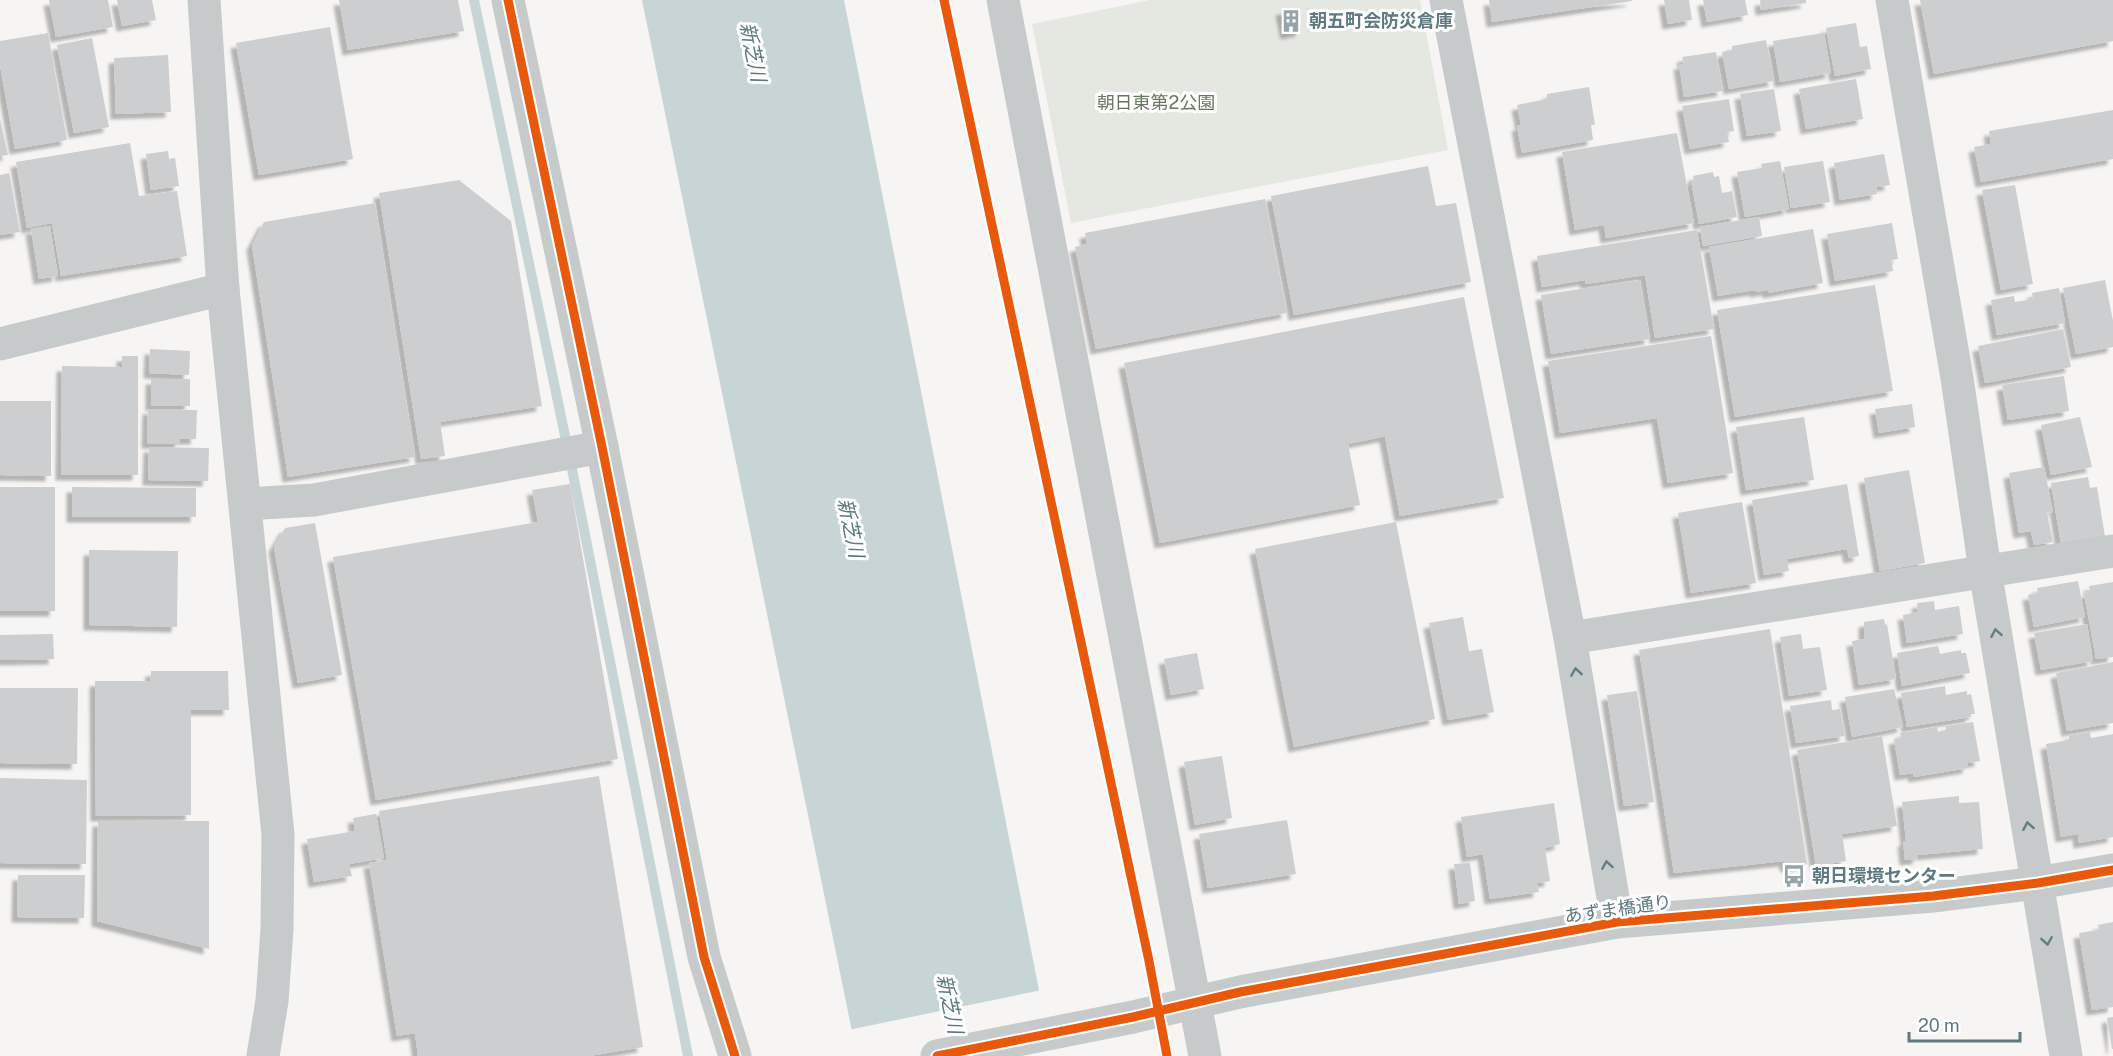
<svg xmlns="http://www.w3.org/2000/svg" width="2113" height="1056" viewBox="0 0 2113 1056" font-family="'Public Sans','Noto Sans JP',sans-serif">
<defs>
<filter id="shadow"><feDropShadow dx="-5.5" dy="5.5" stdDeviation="1.5" flood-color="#0004"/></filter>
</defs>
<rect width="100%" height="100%" fill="#f6f5f4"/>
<path fill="#e5e7e1" d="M1150 0H1420L1448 150 1071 223 1032 24Z"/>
<path fill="#c8d5d6" d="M642 0H844L1052 1056H857Z"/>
<path fill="#f6f5f4" d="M1042 990 1055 1056H854L848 1030Z"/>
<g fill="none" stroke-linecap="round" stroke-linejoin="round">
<path stroke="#c8d5d6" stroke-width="10" d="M474 0 573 474 688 1056"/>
</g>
<g fill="#cccecf" filter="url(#shadow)">
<path d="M49 0H108L113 27 56 37Z"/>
<path d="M117 0H152L156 20 122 26Z"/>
<path d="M339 0H458L464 31 348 50Z"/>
<path d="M1489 0H1632V1L1492 22Z"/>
<path d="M1664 0H1689L1692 20 1668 24Z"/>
<path d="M1703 0H1745L1748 15 1707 22Z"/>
<path d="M1760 0H1806V3L1761 10Z"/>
<path d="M1920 0H2113V41L1934 74Z"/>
<path d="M1296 8 1301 31 1286 34 1281 10Z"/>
<path d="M1856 23 1860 47 1867 46 1871 69 1835 76 1826 28Z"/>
<path d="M330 27 353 159 259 175 236 43Z"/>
<path d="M48 33 67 140 15 149 0 65V41Z"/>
<path d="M1824 33 1831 73 1780 82 1773 41Z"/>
<path d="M92 38 109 127 74 133 57 45Z"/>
<path d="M1766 40 1774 81 1729 89 1722 52 1732 50V46Z"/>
<path d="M1716 52 1723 91 1684 97 1679 64H1684L1682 57Z"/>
<path d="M168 55 171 112 116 114 114 58Z"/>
<path d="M1856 79 1863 119 1806 129 1799 89Z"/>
<path d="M1589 87 1595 125H1591L1593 140 1522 153 1517 126 1521 125 1517 105 1547 99V94Z"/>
<path d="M1774 89 1781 131 1747 136 1740 94Z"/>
<path d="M1729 99 1734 131 1727 132 1729 142 1690 149 1682 106Z"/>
<path d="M2113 110V159L1981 182 1974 147 1991 144 1989 131Z"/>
<path d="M0 119 8 155 0 156Z"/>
<path d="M1677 133 1694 223 1606 238 1604 225 1575 230 1562 152Z"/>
<path d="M130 143 139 196 177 191 187 256 61 276 52 223 27 228 16 162Z"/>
<path d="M168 151 169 159 175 158 179 186 151 190 146 154Z"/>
<path d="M1884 154 1890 185 1876 187 1877 194 1840 200 1834 163Z"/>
<path d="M1780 161 1789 209 1745 217 1737 172 1762 168 1761 164Z"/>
<path d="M1823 161 1830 202 1791 208 1784 167Z"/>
<path d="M1428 166 1436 206 1456 203 1471 282 1294 315 1271 196Z"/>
<path d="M1713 172 1714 177 1719 176 1722 193 1732 191 1737 217 1699 224 1691 180H1694L1693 176Z"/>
<path d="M9 173 20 232 0 235V175Z"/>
<path d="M459 180 511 221 542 406 440 422 445 456 421 459 379 193Z"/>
<path d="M2015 185 2033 284 2001 290 1982 190Z"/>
<path d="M1265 199 1287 313 1096 349 1075 247 1087 244 1085 233Z"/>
<path d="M375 203 415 457 288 477 252 245 264 222Z"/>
<path d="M1759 217 1762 236 1703 246 1700 227Z"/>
<path d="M1892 223 1898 259 1891 260 1893 271 1835 281 1827 234Z"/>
<path d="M50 226 58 276 39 279 31 229Z"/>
<path d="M1813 229 1823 283 1768 293V290L1755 292V290L1718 296 1709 247Z"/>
<path d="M1697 230 1714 329 1655 338 1645 275 1586 284 1585 280 1542 287 1537 256Z"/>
<path d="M1640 280 1650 339 1551 354 1541 295Z"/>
<path d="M2105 280 2113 321V347L2076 354 2063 288Z"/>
<path d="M1875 285 1893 391 1735 417 1717 310Z"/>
<path d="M2059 288 2065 323 1997 335 1991 300 2014 296 2015 302 2033 299 2032 293Z"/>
<path d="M1464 297 1504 498 1400 516 1385 437H1382L1348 444 1360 505 1160 543 1124 363Z"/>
<path d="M2063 329 2071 367 1985 383 1978 346Z"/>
<path d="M1711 336 1733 473 1668 483 1657 418 1560 433 1548 361Z"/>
<path d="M150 349 190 351 189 375 149 373Z"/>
<path d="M122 356H138V475H61L62 366 122 367Z"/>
<path d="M2064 376 2069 411 2008 420 2002 385Z"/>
<rect x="151" y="379" width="39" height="27"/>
<path d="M0 401H51V476L0 475Z"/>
<path d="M1912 404 1915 427 1879 433 1875 409Z"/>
<path d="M148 409 197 410 196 439H180V444L147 443Z"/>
<path d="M1804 417 1814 480 1746 490 1736 427Z"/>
<path d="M2080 417 2092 467 2051 475 2041 425Z"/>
<path d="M149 447 209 448 208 481 148 480Z"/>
<path d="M2044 467 2053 512 2047 513 2053 542 2034 545 2031 531 2019 533 2009 473Z"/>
<path d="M1909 470 1925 563 1880 571 1864 478Z"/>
<path d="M2088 477 2090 488 2097 487 2105 537 2061 544 2051 483Z"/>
<path d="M570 484 618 759 376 800 333 557 538 522 532 490Z"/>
<path d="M1847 484 1859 556 1849 558 1847 549 1787 559 1789 571 1764 575 1752 500Z"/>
<rect x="0" y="487" width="55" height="124"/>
<path d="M72 487 196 488V517H72Z"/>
<path d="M1742 502 1756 583 1691 593 1678 513Z"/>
<path d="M1396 522 1435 719 1294 747 1255 549Z"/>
<path d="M315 523 342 675 298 683 274 547 285 528Z"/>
<path d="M89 550 178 551 177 627 89 625Z"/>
<path d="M2078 581 2085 617 2034 627 2028 595 2038 593 2037 588Z"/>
<path d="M2113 582V657L2096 659 2084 593 2090 592 2089 586Z"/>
<path d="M1934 601 1935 610 1959 606 1963 634 1907 643 1903 615 1918 612 1917 603Z"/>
<path d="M1463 617 1469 651 1482 649 1494 712 1448 720 1429 623Z"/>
<path d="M1884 619 1885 625 1887 624 1896 679 1859 685 1852 641 1864 639V622Z"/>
<path d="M2087 624 2093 661 2041 670 2034 633Z"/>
<path d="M1770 629 1807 864 1786 867 1784 861 1674 873 1639 650Z"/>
<path d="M53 634 54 659 0 660V635Z"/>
<path d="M1801 634 1803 649 1820 647 1827 690 1789 696 1780 637Z"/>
<path d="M1938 646 1940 654 1961 650V653H1966L1970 673 1902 686 1897 653Z"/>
<path d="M1197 653 1204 689 1171 695 1164 659Z"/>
<path d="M2113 662V723L2067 731 2056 673Z"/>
<path d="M151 671H228L229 710H191V815L96 816 95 681H150Z"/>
<path d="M1945 686 1946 695 1967 691V695L1971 694 1975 714H1971V717L1907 727 1901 693Z"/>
<path d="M0 688H78L77 764 0 763Z"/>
<path d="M1894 689 1903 727 1852 737 1845 697Z"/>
<path d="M1637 691 1654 802 1624 806 1607 695Z"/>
<path d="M1831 700 1832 710 1840 709 1845 736 1796 743 1790 706Z"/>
<path d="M1973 722 1980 761 1968 763V768L1914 777 1913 773 1900 775 1894 739 1901 738 1900 733 1937 727 1938 732 1946 730V726Z"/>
<path d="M2090 732 2091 738 2113 734V837L2079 843 2078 834 2061 837 2046 744 2069 740V735Z"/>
<path d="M1882 736 1897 826 1842 834 1846 861 1816 866 1797 750Z"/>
<path d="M1222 756 1232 818 1195 825 1184 762Z"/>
<path d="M599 776 643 1047 589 1056H418L415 1033 397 1036 369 863 387 860 379 811Z"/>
<path d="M0 778 87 780 86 864 0 863Z"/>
<path d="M1959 796V803L1979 802 1983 849 1918 855V859L1905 860 1903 841H1906L1902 802Z"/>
<path d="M1554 803 1560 844 1545 848 1550 881 1537 883 1539 892 1490 899 1483 854 1467 857 1461 817Z"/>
<path d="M376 814 384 858 349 864 352 876 314 882 307 839 355 831 353 818Z"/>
<path d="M1287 820 1296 874 1208 888 1199 834Z"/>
<path d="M98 821H209V949L97 921Z"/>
<path d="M1470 863 1475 901 1459 904 1454 864Z"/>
<path d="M18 875H85L84 918 17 917Z"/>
<path d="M2113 922V1007L2092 1010 2079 933 2099 930 2098 925Z"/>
<path d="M2113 1017V1049H2112L2107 1018Z"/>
</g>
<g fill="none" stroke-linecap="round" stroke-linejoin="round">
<g stroke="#c7caca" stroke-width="33">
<path d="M204 0 223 289 278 835 277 929 272 1001 263 1056"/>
<path d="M508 0 602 447 704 957 735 1056"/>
<path d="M1003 0 1205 1056"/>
<path d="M1446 0 1570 638 1617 922"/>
<path d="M1892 0 1957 378 1985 570 2066 1056"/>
<path d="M0 344 223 289"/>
<path d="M245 504 314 500 602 447"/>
<path d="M1570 638 2113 551"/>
<path d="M937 1056 1133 1017 1240 992 1617 922 1933 896 2038 883 2113 870"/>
</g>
<g stroke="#fff" stroke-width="13">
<g id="cycleway">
<path d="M508 0 602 447 704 957 735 1056"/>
<path d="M944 0 1149 961 1167 1056"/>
<path d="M937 1056 1133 1017 1240 992 1617 922 1933 896 2038 883 2113 870"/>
</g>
</g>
<use href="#cycleway" stroke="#e8590c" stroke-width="9"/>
</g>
<defs><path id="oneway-chevron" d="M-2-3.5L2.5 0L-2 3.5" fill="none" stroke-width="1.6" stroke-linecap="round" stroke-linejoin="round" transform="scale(1.5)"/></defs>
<g stroke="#647d84">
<use href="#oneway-chevron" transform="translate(1996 633) rotate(-100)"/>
<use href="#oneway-chevron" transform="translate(1576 672) rotate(-99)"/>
<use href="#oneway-chevron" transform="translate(2028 826) rotate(-100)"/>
<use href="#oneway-chevron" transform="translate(1607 865) rotate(-99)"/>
<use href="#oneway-chevron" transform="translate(2047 941) rotate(81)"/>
</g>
<defs>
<g id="building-bare" transform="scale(1.8)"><path d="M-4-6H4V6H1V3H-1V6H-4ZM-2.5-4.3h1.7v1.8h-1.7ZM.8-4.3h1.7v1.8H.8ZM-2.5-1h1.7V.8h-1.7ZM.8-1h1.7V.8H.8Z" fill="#94a4a9" stroke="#fff" stroke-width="2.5" paint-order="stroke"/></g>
<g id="bus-bare" transform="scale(1.8)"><path d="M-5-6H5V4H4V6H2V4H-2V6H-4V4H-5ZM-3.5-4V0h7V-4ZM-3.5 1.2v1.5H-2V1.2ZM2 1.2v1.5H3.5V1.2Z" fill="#94a4a9" stroke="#fff" stroke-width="2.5" paint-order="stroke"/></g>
</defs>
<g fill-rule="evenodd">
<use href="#building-bare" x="1291" y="21"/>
<use href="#bus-bare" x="1794" y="876"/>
</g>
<g text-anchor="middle" stroke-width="6" stroke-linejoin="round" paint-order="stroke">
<g font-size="18" font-weight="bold" fill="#5f7980" stroke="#fff" text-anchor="start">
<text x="1309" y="27">朝五町会防災倉庫</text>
<text x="1812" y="882">朝日環境センター</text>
</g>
<g font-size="18" fill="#68785f" stroke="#fff">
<text x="1156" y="109">朝日東第2公園</text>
</g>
<g font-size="18" fill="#5f7980" stroke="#fff">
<text transform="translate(1618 909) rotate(-8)" y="6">あずま橋通り</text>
</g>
<g font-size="20" font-style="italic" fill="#5a797c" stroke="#fff">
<text transform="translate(753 52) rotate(78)" y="7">新芝川</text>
<text transform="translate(851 528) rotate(78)" y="7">新芝川</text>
<text transform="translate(950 1004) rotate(78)" y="7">新芝川</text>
</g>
</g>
<path d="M1909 1032v9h111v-9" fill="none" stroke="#5f7980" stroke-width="3"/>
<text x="1918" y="1032" font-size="18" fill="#5f7980" stroke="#ffffff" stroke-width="4.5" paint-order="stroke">20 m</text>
</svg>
